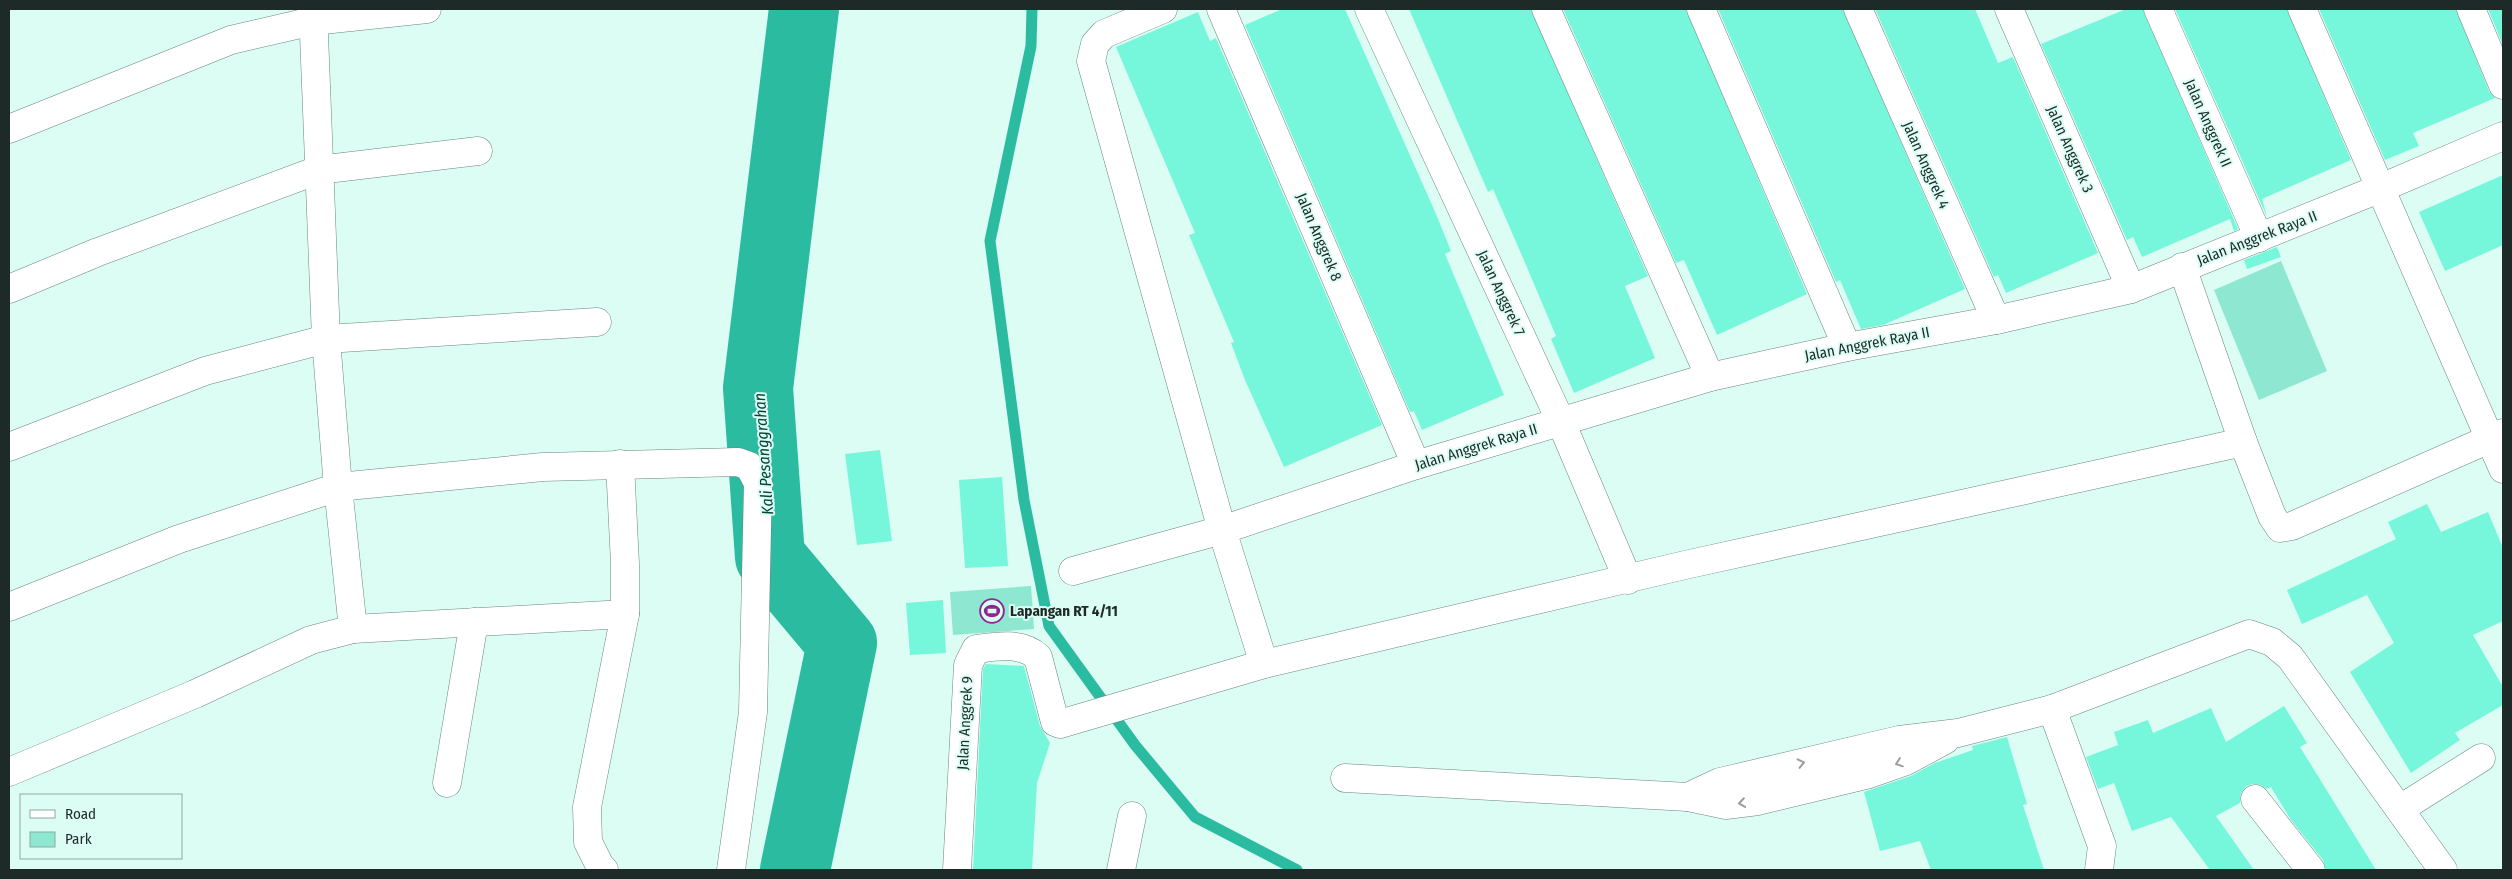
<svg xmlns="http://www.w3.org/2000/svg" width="2512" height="879" viewBox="0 0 2512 879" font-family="'Fira Sans Condensed',sans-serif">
<rect width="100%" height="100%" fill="#dcfdf4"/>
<g fill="#8de7d1">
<path d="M2281 261 2327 371 2259 400 2214 290Z"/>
<path d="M1031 586 1034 629 953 635 950 592Z"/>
</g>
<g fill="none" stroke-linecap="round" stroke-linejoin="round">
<path stroke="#2bbba1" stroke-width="11" d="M1032 9 1031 46 990 241 1024 500 1049 626 1135 745 1195 817 1297 870"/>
<path stroke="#2bbba1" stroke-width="70" d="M795 870 842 643 770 557 758 388 804 9"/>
</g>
<g fill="#76f7db">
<path d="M1282 9H1345L1436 214 1451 251 1445 254 1504 395 1422 430 1414 411 1410 412 1245 25Z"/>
<path d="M1409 9H1531L1648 276 1625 286 1655 358 1574 393 1551 339 1556 336 1526 265 1493 189 1488 192Z"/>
<path d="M1563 9H1686L1807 294 1717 335 1684 260 1676 263Z"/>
<path d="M1718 9H1843L1965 289 1883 325 1861 329 1840 280 1836 282Z"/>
<path d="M1875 9H1975L1998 63 2013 57 2098 253 2006 293 1998 275 1994 277Z"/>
<path d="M2126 9H2143L2238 229 2234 231 2230 219 2142 257 2133 237 2127 240 2041 44Z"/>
<path d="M2175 9H2287L2351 160 2262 199 2267 217Z"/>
<path d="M2319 9H2456L2489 91 2495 98 2413 133 2419 146 2385 160Z"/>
<path d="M2488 9H2503V45Z"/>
<path d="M1198 12 1210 41 1216 38 1382 425 1284 467 1245 380 1231 343 1234 342 1189 235 1195 233 1116 47Z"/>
<path d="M2503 175V245L2445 271 2419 212Z"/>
<path d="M2277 247 2281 257 2247 269 2244 260Z"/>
<path d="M880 450 892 541 857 545 845 454Z"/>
<path d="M1002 477 1008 566 965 568 959 480Z"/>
<path d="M2427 504 2441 532 2488 512 2503 548V621L2473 635 2503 687V705L2455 733 2460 740 2411 773 2350 672 2394 643 2367 595 2302 624 2287 590 2396 539 2388 522Z"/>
<path d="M943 600 946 653 910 655 906 603Z"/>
<path d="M986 664 1024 666 1040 726 1050 743 1037 783 1032 870H973L983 669Z"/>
<path d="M2284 706 2307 743 2300 747 2376 870H2326L2323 860 2291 820 2271 787 2267 789 2261 785 2253 784 2246 786 2241 793 2240 803 2216 816 2254 870H2210L2171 817 2132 831 2114 783 2098 789 2086 757 2118 745 2114 732 2148 720 2153 733 2211 708 2226 742Z"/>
<path d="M2007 737 2027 804 2023 805 2044 870H1931L1920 841 1880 851 1864 792 1911 776 1935 763 1973 750 1972 746Z"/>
</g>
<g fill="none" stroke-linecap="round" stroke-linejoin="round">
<g stroke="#69867f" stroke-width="29">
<g id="minor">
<path d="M313 9 326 339 338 487 353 629"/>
<path d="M1163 9 1104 34 1095 44 1091 61 1222 530 1264 664"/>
<path d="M1221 9 1416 465"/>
<path d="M1369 9 1561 422 1628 580"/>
<path d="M1546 9 1710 377"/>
<path d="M1701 9 1847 347"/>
<path d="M1858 9 1996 320"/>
<path d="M2009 9 2131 289"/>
<path d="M2158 9 2259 238"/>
<path d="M2302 9 2503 469"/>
<path d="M2471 9 2503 85"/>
<path d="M9 129 231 40 313 21 427 9"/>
<path d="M2182 267 2243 442"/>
<path d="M9 289 98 252 318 170 478 151"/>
<path d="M9 447 205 371 326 339 597 322"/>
<path d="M1073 571 1222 530 1416 465 1710 377 1847 347 1996 320 2131 289 2381 188 2503 136"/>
<path d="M9 607 179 539 338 487 543 467 738 462 749 466 758 483 753 712 731 870"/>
<path d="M2052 709 2102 846 2099 870"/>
<path d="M9 772 195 694 311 640 353 629 625 614"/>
<path d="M1345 778 1688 797 1726 805 1758 801 1866 775 1906 761 1945 740"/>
<path d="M447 783 474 622"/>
<path d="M1688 797 1720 782 1899 740 1958 733 2052 709 2249 634 2272 642 2290 657 2443 870"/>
<path d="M2255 799 2311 870"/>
<path d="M2400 809 2481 758"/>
<path d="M604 870 600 866 588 842 587 807 625 614V564L620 464"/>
<path d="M957 870 968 665 976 649C997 646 1022 642 1038 657L1055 722 1060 724 1264 664 1685 565 2243 442 2272 516 2280 528 2292 526 2503 433"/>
<path d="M1121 870 1132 816"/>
</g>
</g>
<use href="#minor" stroke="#fff" stroke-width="28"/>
</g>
<defs><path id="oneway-chevron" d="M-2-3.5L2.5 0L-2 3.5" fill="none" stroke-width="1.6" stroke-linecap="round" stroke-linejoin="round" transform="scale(1.25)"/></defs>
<g stroke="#9a9f9e">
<use href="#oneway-chevron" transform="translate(1801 763) rotate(-13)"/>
<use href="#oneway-chevron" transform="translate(1899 763) rotate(161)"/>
<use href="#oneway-chevron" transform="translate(1742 803) rotate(172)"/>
</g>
<defs>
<g id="stadium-ring" transform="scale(1.25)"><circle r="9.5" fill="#dcfdf4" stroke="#8d288f" stroke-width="1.5"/><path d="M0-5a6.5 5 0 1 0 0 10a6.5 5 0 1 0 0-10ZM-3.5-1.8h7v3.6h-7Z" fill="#8d288f"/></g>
</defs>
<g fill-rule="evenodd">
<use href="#stadium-ring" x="992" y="611"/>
</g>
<g text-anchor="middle" stroke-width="4" stroke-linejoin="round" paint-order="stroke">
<g font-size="15" fill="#1e2a27" stroke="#dcfdf4">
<text transform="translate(2208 123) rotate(66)" y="5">Jalan Anggrek II</text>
<text transform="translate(2070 149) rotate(66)" y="5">Jalan Anggrek 3</text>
<text transform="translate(1926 165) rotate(66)" y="5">Jalan Anggrek 4</text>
<text transform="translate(1319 237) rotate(67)" y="5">Jalan Anggrek 8</text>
<text transform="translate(2257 238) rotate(-21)" y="5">Jalan Anggrek Raya II</text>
<text transform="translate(1501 293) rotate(65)" y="5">Jalan Anggrek 7</text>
<text transform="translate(1867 344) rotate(-11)" y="5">Jalan Anggrek Raya II</text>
<text transform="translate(1476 447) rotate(-17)" y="5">Jalan Anggrek Raya II</text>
<text transform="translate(965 723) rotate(-87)" y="5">Jalan Anggrek 9</text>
</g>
<g font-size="15" font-weight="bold" fill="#1e2a27" stroke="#dcfdf4" text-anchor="start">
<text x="1010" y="616">Lapangan RT 4/11</text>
</g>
<g font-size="16" font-style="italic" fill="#074439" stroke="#dcfdf4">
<text transform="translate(763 454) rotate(-94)" y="6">Kali Pesanggrahan</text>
</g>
</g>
<rect width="2512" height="879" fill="none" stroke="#1e2a27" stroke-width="20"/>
<rect x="20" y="794" width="162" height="65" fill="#dcfdf4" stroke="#90a9a2"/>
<rect x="30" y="810" width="25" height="8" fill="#ffffff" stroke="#90a9a2"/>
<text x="65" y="819" font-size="15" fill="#1e2a27">Road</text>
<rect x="30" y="832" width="25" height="15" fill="#8de7d1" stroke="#90a9a2"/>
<text x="65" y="844" font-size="15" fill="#1e2a27">Park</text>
</svg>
